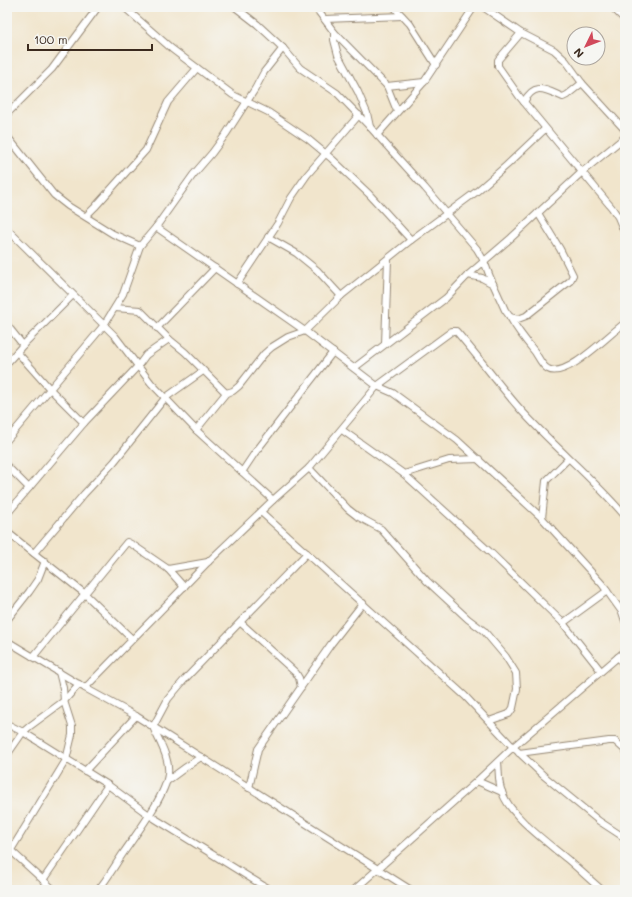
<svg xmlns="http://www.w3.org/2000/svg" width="632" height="897" viewBox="0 0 632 897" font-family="Mali,sans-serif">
<rect width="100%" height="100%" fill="#f6f6f2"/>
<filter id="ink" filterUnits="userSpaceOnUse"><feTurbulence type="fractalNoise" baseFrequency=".025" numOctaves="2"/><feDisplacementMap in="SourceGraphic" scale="8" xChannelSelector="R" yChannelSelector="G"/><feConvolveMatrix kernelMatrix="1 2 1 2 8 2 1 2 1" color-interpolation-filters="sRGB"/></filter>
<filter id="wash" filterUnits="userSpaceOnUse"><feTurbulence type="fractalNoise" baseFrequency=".012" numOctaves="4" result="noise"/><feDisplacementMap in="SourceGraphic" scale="16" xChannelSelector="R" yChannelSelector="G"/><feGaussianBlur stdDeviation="0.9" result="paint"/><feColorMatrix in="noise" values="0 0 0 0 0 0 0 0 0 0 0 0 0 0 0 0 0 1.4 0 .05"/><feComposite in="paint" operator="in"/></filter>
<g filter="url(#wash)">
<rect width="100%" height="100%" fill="#f1e5cc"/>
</g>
<g filter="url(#ink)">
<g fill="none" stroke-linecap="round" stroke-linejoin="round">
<g stroke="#968875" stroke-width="8">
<g id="street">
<path d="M124 7 172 49 233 95 268 112 308 139 332 159 369 194 411 240"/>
<path d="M235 7 257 24 283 48 300 68 337 93 370 127 425 188 477 249 484 261 490 277 505 310 510 317 518 319 526 316 570 281 573 275 560 249 538 213"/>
<path d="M315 7 334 32V40L338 55 358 92 367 113 370 127"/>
<path d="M394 7 410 24 436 65"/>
<path d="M483 7 521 33 498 60V66L519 96 612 208 618 217 625 234"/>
<path d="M612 7 625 20"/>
<path d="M325 19 402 16"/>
<path d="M334 32 387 86 397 111"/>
<path d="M521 33 554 50 566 61 582 83 625 130"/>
<path d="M387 86 424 82"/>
<path d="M524 102C535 81 546 90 563 97L567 95 582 83"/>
<path d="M7 114 52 69 98 7"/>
<path d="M377 135 424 82 474 7"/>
<path d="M7 136 54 195 68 206 113 234 140 246"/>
<path d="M86 216 95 207 146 150 168 102 197 68"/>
<path d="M156 227 305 331 377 386 393 393 457 440 542 518 602 584 622 612 625 621"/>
<path d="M7 229 115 336 151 383 196 430 273 500"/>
<path d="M268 237 296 253 317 270 341 296"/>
<path d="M468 275 482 278 493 284"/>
<path d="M237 284 278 223 291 198 307 175 359 115"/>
<path d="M115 308 140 310 169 339 185 352 226 393"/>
<path d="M510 317C517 330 526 341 535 352 539 358 542 366 548 369 566 380 610 333 625 323"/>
<path d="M7 325 23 345"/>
<path d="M157 328 215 268"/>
<path d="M385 344 388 259"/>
<path d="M17 352 50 389 84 423"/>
<path d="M7 363 23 345 73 295"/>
<path d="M354 368 446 298 468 275 511 238 582 172 625 137"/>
<path d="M196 430 226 393 233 391 239 386 264 354 272 347 288 337 305 331 341 296 411 240 476 192 507 165 545 129"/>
<path d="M342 430 404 474 491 553 563 623 601 671"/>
<path d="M7 440 104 325 123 294 140 246 156 227 193 175 212 153 226 134 255 89 264 72 283 48"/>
<path d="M7 466 29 488"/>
<path d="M309 468 348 509 357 516 381 529 427 581 468 619 484 631 506 657 516 673 517 689 513 708 509 714 489 721"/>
<path d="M242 472 254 454 333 352"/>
<path d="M404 474 449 460 479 459"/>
<path d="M261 512 465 696 513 747 544 776 599 821 625 838"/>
<path d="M7 514 84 423 138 366 146 355 169 339"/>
<path d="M542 518 546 481 568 459"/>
<path d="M7 532 84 593 132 639"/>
<path d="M34 553 84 494 114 462 165 398 203 371"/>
<path d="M168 569 208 562"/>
<path d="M7 620 29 592 38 579 45 561"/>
<path d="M241 623 296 673 299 678 301 687"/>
<path d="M563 623 607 591"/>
<path d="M7 641 85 688 136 716 411 890"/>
<path d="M33 657 127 542 133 545 168 569 184 587"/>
<path d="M618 657 625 666"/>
<path d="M85 688 208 562 273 500 309 468 377 386 452 331H456C478 356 498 384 520 409 553 446 593 478 625 516"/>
<path d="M7 724 23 732 108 785 149 815 270 890"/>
<path d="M519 753 609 741H615L625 750"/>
<path d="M7 755 23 732 30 726 64 701 79 684"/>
<path d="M498 762C499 771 498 783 502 792 510 816 548 843 567 859 579 869 590 880 602 890"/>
<path d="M85 771 136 716"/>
<path d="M167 781 186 767 201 757"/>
<path d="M477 781 502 792"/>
<path d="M249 788 258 749 331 644 363 603"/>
<path d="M7 847 54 890"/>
<path d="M11 850 66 760 72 735V726L64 701 63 688 59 672"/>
<path d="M43 880 108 785"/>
<path d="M98 890C108 878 115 865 124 852 137 833 166 795 168 774 170 758 159 741 153 727L168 699 185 679 307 553"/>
<path d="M354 890 477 781 513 747 625 651"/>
</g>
</g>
<use href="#street" stroke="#fff" stroke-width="6"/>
</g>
</g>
<rect width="632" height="897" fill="none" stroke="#f6f6f2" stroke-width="24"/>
<g transform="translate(586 46) rotate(227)"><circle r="19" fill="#f6f6f2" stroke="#aba49d"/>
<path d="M0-3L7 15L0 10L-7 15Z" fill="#d1495b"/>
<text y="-6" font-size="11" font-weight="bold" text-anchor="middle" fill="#3b2a1e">N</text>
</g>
<path d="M28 44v6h124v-6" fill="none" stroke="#3b2a1e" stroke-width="2"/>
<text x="34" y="44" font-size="12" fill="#3b2a1e" stroke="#f6f6f2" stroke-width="3" paint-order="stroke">100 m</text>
</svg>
